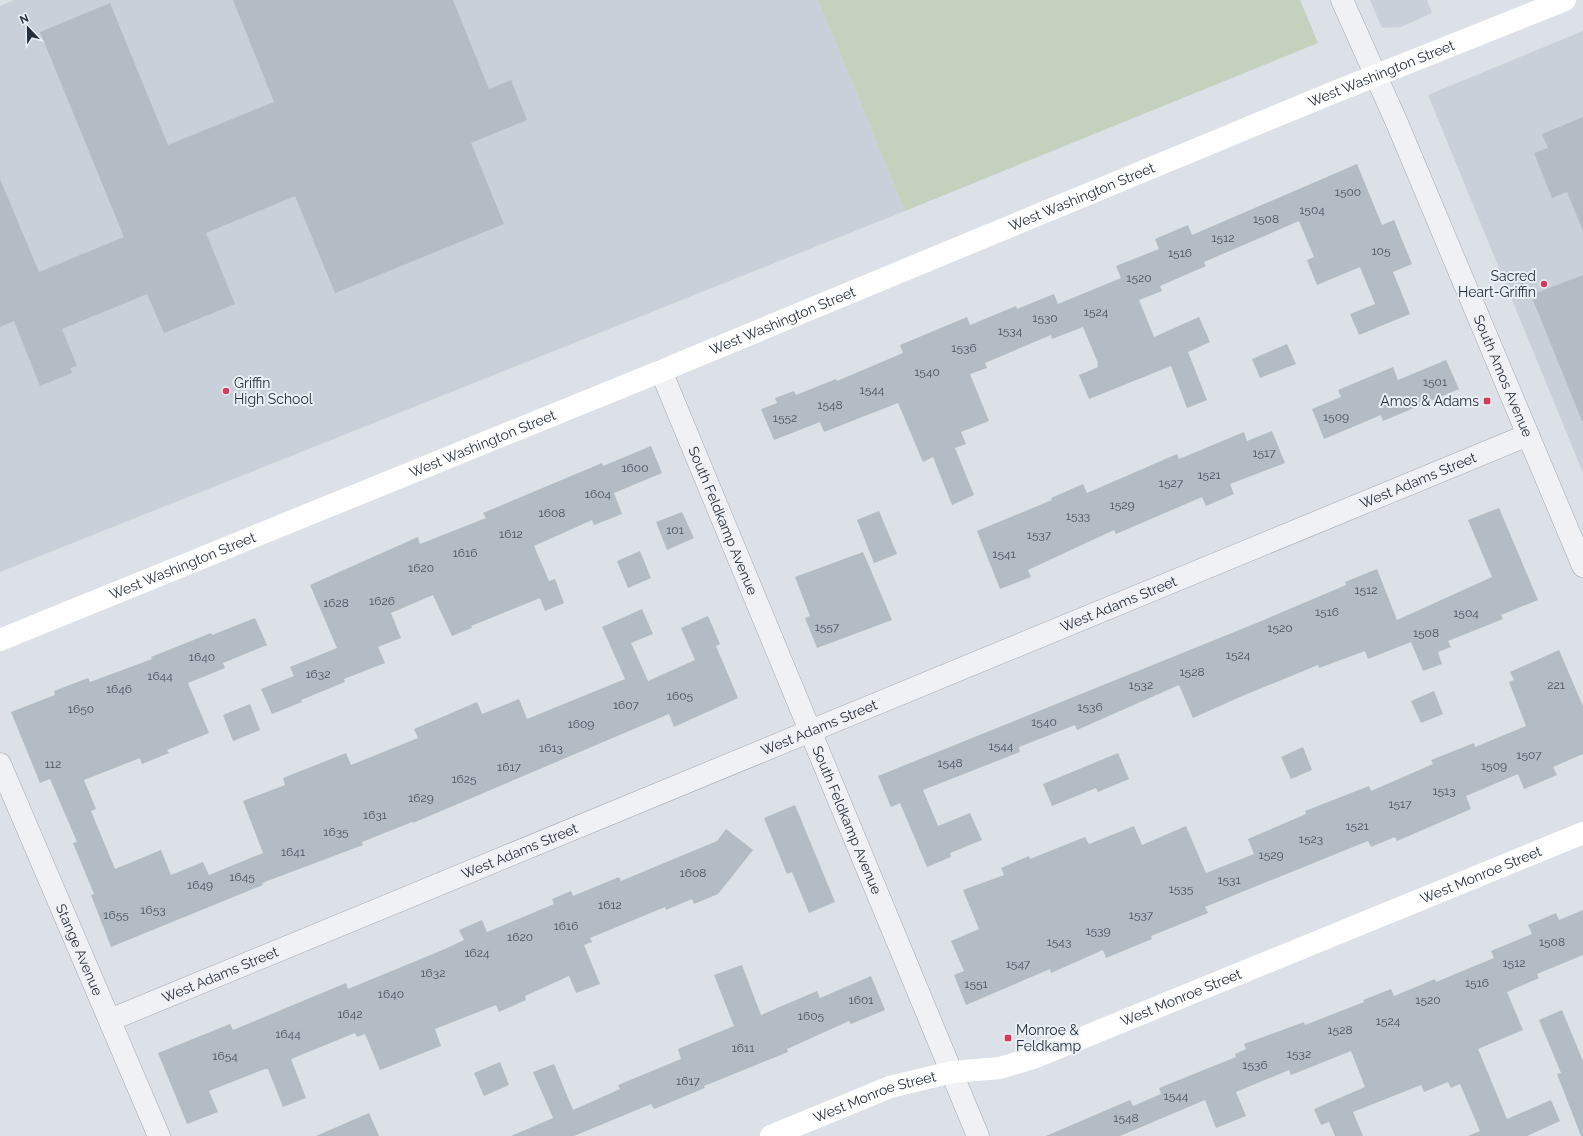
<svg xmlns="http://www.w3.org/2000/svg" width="1583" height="1136" viewBox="0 0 1583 1136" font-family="Raleway,sans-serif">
<rect width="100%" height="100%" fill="#dce1e7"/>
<g fill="#cad0d9">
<path d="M14 0H818L905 211 0 572V6Z"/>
<path d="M1370 0H1427L1432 13 1401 27 1382 28Z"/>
<path d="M1583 31V473L1428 95Z"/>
</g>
<path fill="#c3d1bd" d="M818 0H1300L1318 43 905 211Z"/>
<g fill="#b3bbc4">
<path d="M233 0H453L489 89 511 80 527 120 471 143 504 224 335 293 295 196 206 233 235 304 164 333 147 294 62 329 77 366 70 368 72 373 40 386 14 321 0 327V179L39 272 124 237 40 32 110 3 168 145 274 102Z"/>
<path d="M1583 117V231L1567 192 1552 198 1534 153 1548 148 1542 134Z"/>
<path d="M1357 164 1382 225 1394 220 1412 264 1393 272 1410 314 1359 335 1350 314 1375 304 1360 267 1317 285 1307 260 1314 257 1299 221 1204 262 1206 266 1160 286 1162 291 1139 300 1154 337 1199 317 1210 342 1188 352 1207 400 1187 408 1171 366 1089 399 1079 375 1098 367 1097 363H1098L1083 327 1052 339 1051 335 985 363 987 368 970 374 989 421 961 432 966 444 955 448 974 495 952 505 933 457 923 462 898 403 824 432 820 422 774 440 761 409 777 403 775 398 794 391 796 395 836 379 837 381 903 353 900 345 967 317 970 325 1016 306 1017 309 1054 294 1058 304 1121 278 1116 266 1159 249 1155 239 1188 225 1192 235Z"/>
<path d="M1583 275V421H1582L1531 295Z"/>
<path d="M1287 344 1296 364 1260 378 1252 359Z"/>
<path d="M1446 360 1459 389 1383 421 1381 415 1324 439 1312 409 1341 397 1338 390 1393 367 1398 380Z"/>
<path d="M1272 431 1285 463 1230 484 1234 494 1206 506 1202 497 1116 534 1114 530 1028 570 1031 577 1000 589 977 531 1052 500 1051 498 1083 484 1087 493 1177 454 1179 459 1244 432 1247 441Z"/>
<path d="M651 446 662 473 614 493 622 514 594 525 592 520 534 546 549 581 555 579 564 603 545 611 540 598 471 626 472 628 452 636 433 595 391 613 401 638 378 647 385 663 344 679 345 682 301 700 302 702 272 714 261 689 294 676 290 667 337 648 310 585 418 537 420 544 486 518 483 513 602 463 603 466Z"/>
<path d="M1499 508 1538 600 1501 615 1503 619 1448 641 1451 647 1438 652 1442 664 1423 671 1411 642 1368 659 1365 651 1319 668 1318 665 1240 697 1193 718 1179 685 1077 730 1075 725 1019 747 1020 752 923 790 938 826 970 813 982 840 950 853 951 857 927 867 900 803 891 807 878 776 1259 622 1346 585 1345 582 1377 569 1397 620 1492 577 1468 520Z"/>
<path d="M879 511 897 554 874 563 857 520Z"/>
<path d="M682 512 694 538 667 550 656 522Z"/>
<path d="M640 551 651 578 628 588 617 561Z"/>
<path d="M863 552 892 620 817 648 805 618 810 616 795 577Z"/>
<path d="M642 609 653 634 631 643 648 681 695 660 681 628 708 616 720 644 716 646 738 698 674 727 669 714 413 823 412 822 362 842 363 845 262 883 263 885 111 947 91 895 94 894 73 843 77 842 50 779 40 783 11 712 55 695 54 691 88 678 90 682 152 659 151 657 211 633 212 635 255 618 267 645 223 663 225 668 188 683 209 733 167 750 169 753 142 764 140 758 84 780 96 809 91 811 115 869 161 850 171 875 203 862 209 875 263 853 243 801 285 785 283 778 346 753 351 765 418 738 414 729 477 702 482 714 519 699 527 719 625 679 602 627Z"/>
<path d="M1559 650 1583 706V754L1553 767 1557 775 1524 789 1518 774 1466 796 1471 809 1397 841 1395 837 1371 847 1368 841 1348 849 1205 907 1208 913 1151 936 1152 939 1106 958 1103 950 1051 973 1050 969 966 1005 954 975 964 971 951 941 979 929 963 890 1004 875 1001 868 1029 856 1030 859 1085 837 1089 844 1134 826 1142 845 1186 826 1206 873 1254 854 1248 839 1306 814 1305 811 1369 786 1371 791 1433 764 1431 760 1474 743 1475 747 1526 726 1509 682 1514 680 1510 672Z"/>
<path d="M1434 691 1443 714 1421 723 1411 701Z"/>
<path d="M250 704 260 730 233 741 223 715Z"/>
<path d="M1303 747 1312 770 1291 779 1281 757Z"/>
<path d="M1118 753 1129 779 1098 792 1096 788 1052 806 1043 784Z"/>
<path d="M795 805 835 902 809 913 792 872 787 874 764 818Z"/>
<path d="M726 829 753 850 718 894 694 904 692 899 666 910 665 907 590 938 592 942 584 945 600 984 576 993 569 976 525 996 526 1000 499 1012 496 1005 435 1029 441 1046 380 1070 365 1034 357 1037 355 1033 291 1059 306 1098 283 1107 268 1069H265L209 1091 218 1112 187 1124 158 1053 230 1024 233 1030 346 983 348 989 445 949 464 940 459 930 482 920 487 932 554 904 552 899 571 891 573 896 619 877 621 881 717 841Z"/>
<path d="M1583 910V955L1537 974 1539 978 1507 992 1523 1030 1478 1049 1507 1119 1551 1100 1560 1121 1527 1136H1468L1480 1131 1460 1084 1451 1088 1448 1082 1424 1092 1421 1085 1353 1112 1363 1136H1335L1329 1122 1321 1125 1314 1109 1365 1087 1351 1051 1291 1075 1289 1070 1236 1092 1246 1116 1216 1128 1205 1100 1120 1136H1046L1130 1100 1133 1106 1161 1094 1159 1088 1236 1057 1235 1054 1246 1049 1244 1044 1304 1022 1305 1025 1364 1002 1363 1000 1391 989 1394 996 1435 979 1436 982 1494 958 1491 951 1532 934 1528 925 1556 913 1559 920Z"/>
<path d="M742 965 761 1015 817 991 820 998 871 976 885 1010 851 1024 849 1021 787 1049 788 1052 704 1086 705 1088 654 1109 651 1104 574 1136H511L553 1118 533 1072 554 1064 573 1110 620 1089 618 1085 681 1059 678 1049 734 1026 714 975Z"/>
<path d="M1562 1010 1583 1061V1136H1581L1557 1074 1561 1073 1539 1020Z"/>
<path d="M500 1062 509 1085 484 1096 474 1073Z"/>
<path d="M369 1113 379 1136H316Z"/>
</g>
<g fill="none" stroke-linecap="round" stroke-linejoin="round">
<g stroke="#a1a8b1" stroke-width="23">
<g id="street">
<path id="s1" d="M1342 0 1397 123 1583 566"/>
<path id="s2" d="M661 371 978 1136"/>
<path id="s3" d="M0 764 159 1136"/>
<path id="s4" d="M110 1020 1528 435"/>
</g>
</g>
<use href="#street" stroke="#eff1f5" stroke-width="22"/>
<g stroke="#fff" stroke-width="22">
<path id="s5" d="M0 640 661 371 1332 93 1565 0"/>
<path id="s6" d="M771 1136 890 1087 952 1072 1000 1068 1033 1058 1583 833"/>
</g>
</g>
<g fill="#d33a5b" stroke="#ebf0f5" stroke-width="1.5">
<circle cx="1544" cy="284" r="4"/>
<circle cx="226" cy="391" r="4"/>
<rect x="1483" y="397" width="8" height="8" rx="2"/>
<rect x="1004" y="1034" width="8" height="8" rx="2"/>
</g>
<g text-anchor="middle" stroke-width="4" stroke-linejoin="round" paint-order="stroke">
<g font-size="12" fill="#485360">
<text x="1348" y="196">1500</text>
<text x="1312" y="214">1504</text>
<text x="1266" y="223">1508</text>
<text x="1223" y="242">1512</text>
<text x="1381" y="255">105</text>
<text x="1180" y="257">1516</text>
<text x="1139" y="282">1520</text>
<text x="1096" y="316">1524</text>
<text x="1045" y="322">1530</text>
<text x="1010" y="335">1534</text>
<text x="964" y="352">1536</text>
<text x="927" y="376">1540</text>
<text x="1435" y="386">1501</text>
<text x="872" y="394">1544</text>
<text x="830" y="409">1548</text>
<text x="1336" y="421">1509</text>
<text x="785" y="422">1552</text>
<text x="1264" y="457">1517</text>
<text x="635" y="472">1600</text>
<text x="1209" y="479">1521</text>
<text x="1171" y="487">1527</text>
<text x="598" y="498">1604</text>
<text x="1122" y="509">1529</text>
<text x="552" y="517">1608</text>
<text x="1078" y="520">1533</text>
<text x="675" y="534">101</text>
<text x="511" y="538">1612</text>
<text x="1039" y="539">1537</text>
<text x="465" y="557">1616</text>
<text x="1004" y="558">1541</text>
<text x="421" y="572">1620</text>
<text x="1366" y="594">1512</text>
<text x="382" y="605">1626</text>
<text x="336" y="607">1628</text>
<text x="1327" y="616">1516</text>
<text x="1466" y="617">1504</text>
<text x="827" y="631">1557</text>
<text x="1280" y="632">1520</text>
<text x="1426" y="637">1508</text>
<text x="1238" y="659">1524</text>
<text x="202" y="661">1640</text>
<text x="1192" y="676">1528</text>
<text x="318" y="678">1632</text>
<text x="160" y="680">1644</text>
<text x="1141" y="689">1532</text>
<text x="1556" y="689">221</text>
<text x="119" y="693">1646</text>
<text x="680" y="700">1605</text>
<text x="626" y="709">1607</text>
<text x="1090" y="711">1536</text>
<text x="81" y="713">1650</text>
<text x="1044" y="726">1540</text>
<text x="581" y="728">1609</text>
<text x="1001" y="750">1544</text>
<text x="551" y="752">1613</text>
<text x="1529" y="759">1507</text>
<text x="950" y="767">1548</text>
<text x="53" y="768">112</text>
<text x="1494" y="770">1509</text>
<text x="509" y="771">1617</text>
<text x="464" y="783">1625</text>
<text x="1444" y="795">1513</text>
<text x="421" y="802">1629</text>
<text x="1400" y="808">1517</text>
<text x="375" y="819">1631</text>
<text x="1357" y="830">1521</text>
<text x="336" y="836">1635</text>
<text x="1311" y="843">1523</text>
<text x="293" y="856">1641</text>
<text x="1271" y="859">1529</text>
<text x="693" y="877">1608</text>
<text x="242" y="881">1645</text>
<text x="1229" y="884">1531</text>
<text x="200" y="889">1649</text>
<text x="1181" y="893">1535</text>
<text x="610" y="909">1612</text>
<text x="153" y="914">1653</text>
<text x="116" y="919">1655</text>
<text x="1141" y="919">1537</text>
<text x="566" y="930">1616</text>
<text x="1098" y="935">1539</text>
<text x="520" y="941">1620</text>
<text x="1059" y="946">1543</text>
<text x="1552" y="946">1508</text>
<text x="477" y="957">1624</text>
<text x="1514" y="967">1512</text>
<text x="1018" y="968">1547</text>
<text x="433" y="977">1632</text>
<text x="1477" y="987">1516</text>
<text x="976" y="988">1551</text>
<text x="391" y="998">1640</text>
<text x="861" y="1004">1601</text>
<text x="1428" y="1004">1520</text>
<text x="350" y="1018">1642</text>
<text x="811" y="1020">1605</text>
<text x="1388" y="1025">1524</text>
<text x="1340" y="1034">1528</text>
<text x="288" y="1038">1644</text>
<text x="743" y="1052">1611</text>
<text x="1299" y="1058">1532</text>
<text x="225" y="1060">1654</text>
<text x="1255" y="1069">1536</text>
<text x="688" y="1085">1617</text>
<text x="1176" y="1100">1544</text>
<text x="1126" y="1122">1548</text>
</g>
<g font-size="14" fill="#25303e" stroke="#ebf0f5">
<text dy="5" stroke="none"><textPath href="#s5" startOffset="1493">West Washington Street</textPath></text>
<text dy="5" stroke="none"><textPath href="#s5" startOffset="1169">West Washington Street</textPath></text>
<text dy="5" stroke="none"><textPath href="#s5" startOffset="845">West Washington Street</textPath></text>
<text dy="5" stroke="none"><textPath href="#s1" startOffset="409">South Amos Avenue</textPath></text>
<text dy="5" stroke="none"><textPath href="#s5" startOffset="521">West Washington Street</textPath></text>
<text dy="5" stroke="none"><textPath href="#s4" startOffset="1415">West Adams Street</textPath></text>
<text dy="5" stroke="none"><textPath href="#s2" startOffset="162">South Feldkamp Avenue</textPath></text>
<text dy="5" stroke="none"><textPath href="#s5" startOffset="197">West Washington Street</textPath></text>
<text dy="5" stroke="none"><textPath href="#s4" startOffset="1091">West Adams Street</textPath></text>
<text dy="5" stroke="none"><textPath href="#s4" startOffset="767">West Adams Street</textPath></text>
<text dy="5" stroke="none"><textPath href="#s2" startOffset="486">South Feldkamp Avenue</textPath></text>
<text dy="5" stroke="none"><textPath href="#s4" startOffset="443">West Adams Street</textPath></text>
<text dy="5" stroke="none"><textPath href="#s6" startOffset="759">West Monroe Street</textPath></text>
<text dy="5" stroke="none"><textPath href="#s3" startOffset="202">Stange Avenue</textPath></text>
<text dy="5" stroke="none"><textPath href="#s4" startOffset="119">West Adams Street</textPath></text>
<text dy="5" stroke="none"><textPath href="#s6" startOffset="435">West Monroe Street</textPath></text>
<text dy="5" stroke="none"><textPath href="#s6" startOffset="111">West Monroe Street</textPath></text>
</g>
<g font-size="14" fill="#25303e" stroke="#ebf0f5" text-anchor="end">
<text x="1536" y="281">Sacred<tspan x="1536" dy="16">Heart-Griffin</tspan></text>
<text x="234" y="388" text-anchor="start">Griffin<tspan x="234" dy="16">High School</tspan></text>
<text x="1479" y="406">Amos &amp; Adams</text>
<text x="1016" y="1035" text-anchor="start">Monroe &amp;<tspan x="1016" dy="16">Feldkamp</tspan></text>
</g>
</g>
<g transform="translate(28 28) rotate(338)" stroke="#ebf0f5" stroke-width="3" paint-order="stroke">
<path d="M0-3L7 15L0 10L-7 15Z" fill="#25303e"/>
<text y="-6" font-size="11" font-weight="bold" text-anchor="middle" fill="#25303e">N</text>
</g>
</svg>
